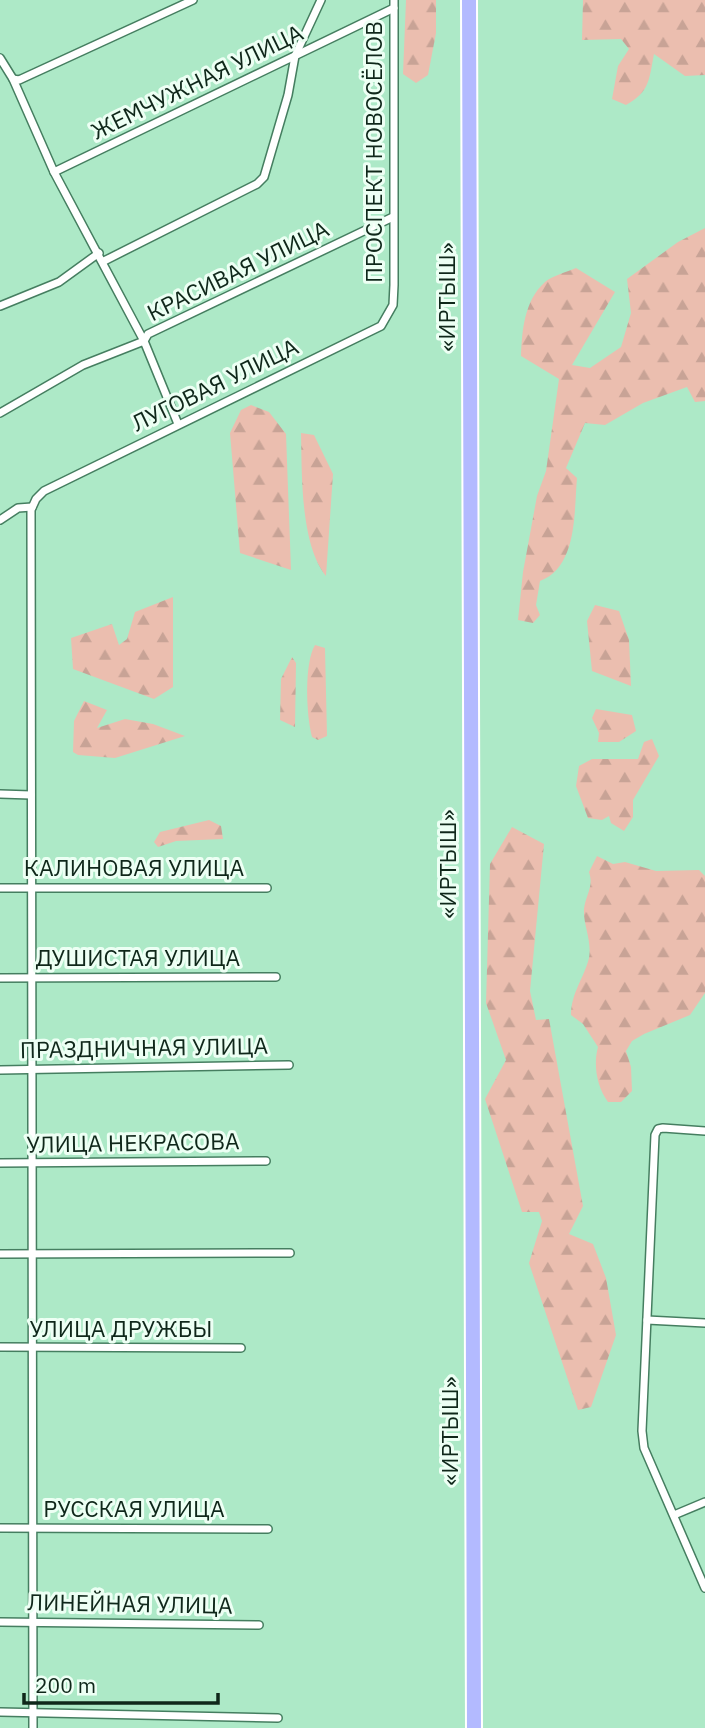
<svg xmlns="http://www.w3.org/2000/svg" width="705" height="1728" viewBox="0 0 705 1728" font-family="'IBM Plex Sans',sans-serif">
<defs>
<pattern id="forest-firs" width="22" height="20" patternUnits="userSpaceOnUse" patternTransform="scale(1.75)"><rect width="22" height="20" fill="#ebbeaf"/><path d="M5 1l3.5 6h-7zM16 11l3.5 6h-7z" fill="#c8a396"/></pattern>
</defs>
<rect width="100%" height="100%" fill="#ade9c7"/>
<g fill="url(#forest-firs)">
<path d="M406 0H436V33L428 75 416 83 403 74Z"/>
<path d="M583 0H705V75L685 76 654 54C649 79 650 92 626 105L612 99 618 66 629 49 621 39 582 40Z"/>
<path d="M705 228V401L695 402 687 387 643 403 605 425 585 423 566 468 577 478C574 510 578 567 540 581L536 605 540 615 533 623 518 620 523 572 537 496 546 471 559 379 521 356C522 331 524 301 545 282 552 276 567 272 576 268L615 292 572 365 590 368 621 347 631 313 627 279 678 242Z"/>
<path d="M251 405 269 412 286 434 291 570 240 553 230 433 241 410Z"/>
<path d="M301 433 314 435 333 474 326 576C300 544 302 473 301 433Z"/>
<path d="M173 597V687L154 699 73 669 71 638 112 624 119 645 127 639 135 612Z"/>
<path d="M595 605 619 611 629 640 631 686 592 671 587 621Z"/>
<path d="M315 645 325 648 327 736 318 740 312 737C306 715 304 663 315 645Z"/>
<path d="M292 657 296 663 295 727 280 720 281 679Z"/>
<path d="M84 701 107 710 97 728 125 719 153 724 185 736 115 758 78 755 73 752 74 721Z"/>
<path d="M596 709 632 715 636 731 619 742H598L599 733 592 718Z"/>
<path d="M652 739 659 756 633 800V817L624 831 611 823 609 816 602 820 588 818 576 786 579 766 592 759H638L644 742Z"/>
<path d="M209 820 221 826 223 839 176 841 158 847 154 842 160 832Z"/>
<path d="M512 827 544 844 530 991 536 1020 549 1019 583 1206 569 1234 593 1244 606 1278 616 1335 591 1407 578 1410 529 1263 542 1221 539 1212H522L485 1099 506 1060 486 1003 490 864Z"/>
<path d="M597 856 613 864 625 862 656 871 699 870 705 876V993L690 1015 644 1034 632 1041 626 1051 631 1067 632 1091 621 1102H608C597 1087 593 1065 598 1047L583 1024 571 1015C571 993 584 978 589 958 592 940 583 925 584 909 586 894 594 887 589 872Z"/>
</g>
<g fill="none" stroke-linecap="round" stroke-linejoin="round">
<g stroke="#457e60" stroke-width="10">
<g id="street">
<path d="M0 58 13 79 19 80 193 0"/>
<path d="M54 172 394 8"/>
<path d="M104 261 257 184 264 177 288 95 295 56 321 0"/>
<path d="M0 306 59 282 99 253"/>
<path d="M0 413 83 365 144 341 54 172 13 79"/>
<path d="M178 424 144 341 148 334 393 217"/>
<path d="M0 520 18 508 32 507"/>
<path d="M0 794 31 795"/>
<path d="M0 888H267"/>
<path d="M0 978 276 977"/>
<path d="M0 1070 289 1065"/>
<path d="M705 1131 663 1128 658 1129 655 1135 642 1431 644 1448 705 1588"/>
<path d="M0 1163 266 1161"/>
<path d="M0 1254 290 1253"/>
<path d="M647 1320 705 1323"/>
<path d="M0 1347 241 1348"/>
<path d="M674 1515 705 1502"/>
<path d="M0 1528 268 1529"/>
<path d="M0 1622 259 1625"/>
<path d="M0 1712 278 1718"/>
<path d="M33 1728 31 510 36 499 44 491 381 326 393 305 394 285V0"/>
</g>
</g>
<g stroke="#fff" stroke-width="18">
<path id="highway" d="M469 0 474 1728"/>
</g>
<use href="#street" stroke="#fff" stroke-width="7"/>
<use href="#highway" stroke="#b3baff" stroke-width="14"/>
</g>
<g text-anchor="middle" stroke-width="6" stroke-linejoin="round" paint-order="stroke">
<g font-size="23" fill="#0f271a" stroke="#edfff4">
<text transform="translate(197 82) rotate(-26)" y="8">ЖЕМЧУЖНАЯ УЛИЦА</text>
<text transform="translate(374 152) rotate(-90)" y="8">ПРОСПЕКТ НОВОСЁЛОВ</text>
<text transform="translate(238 271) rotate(-26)" y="8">КРАСИВАЯ УЛИЦА</text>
<text transform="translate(447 297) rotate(-90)" y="8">«ИРТЫШ»</text>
<text transform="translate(215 385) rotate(-26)" y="8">ЛУГОВАЯ УЛИЦА</text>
<text transform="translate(448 864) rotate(-90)" y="8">«ИРТЫШ»</text>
<text x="134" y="876">КАЛИНОВАЯ УЛИЦА</text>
<text x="138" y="966">ДУШИСТАЯ УЛИЦА</text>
<text transform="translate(144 1048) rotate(-1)" y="8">ПРАЗДНИЧНАЯ УЛИЦА</text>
<text transform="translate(133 1143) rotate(-1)" y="8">УЛИЦА НЕКРАСОВА</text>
<text x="121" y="1337">УЛИЦА ДРУЖБЫ</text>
<text transform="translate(450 1431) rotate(-90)" y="8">«ИРТЫШ»</text>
<text x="134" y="1517">РУССКАЯ УЛИЦА</text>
<text transform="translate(130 1604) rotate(1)" y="8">ЛИНЕЙНАЯ УЛИЦА</text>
</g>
</g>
<path d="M24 1693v10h194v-10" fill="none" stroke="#0f271a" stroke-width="3.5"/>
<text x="35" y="1693" font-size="21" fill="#0f271a" stroke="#edfff4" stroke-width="5" paint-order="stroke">200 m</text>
</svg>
